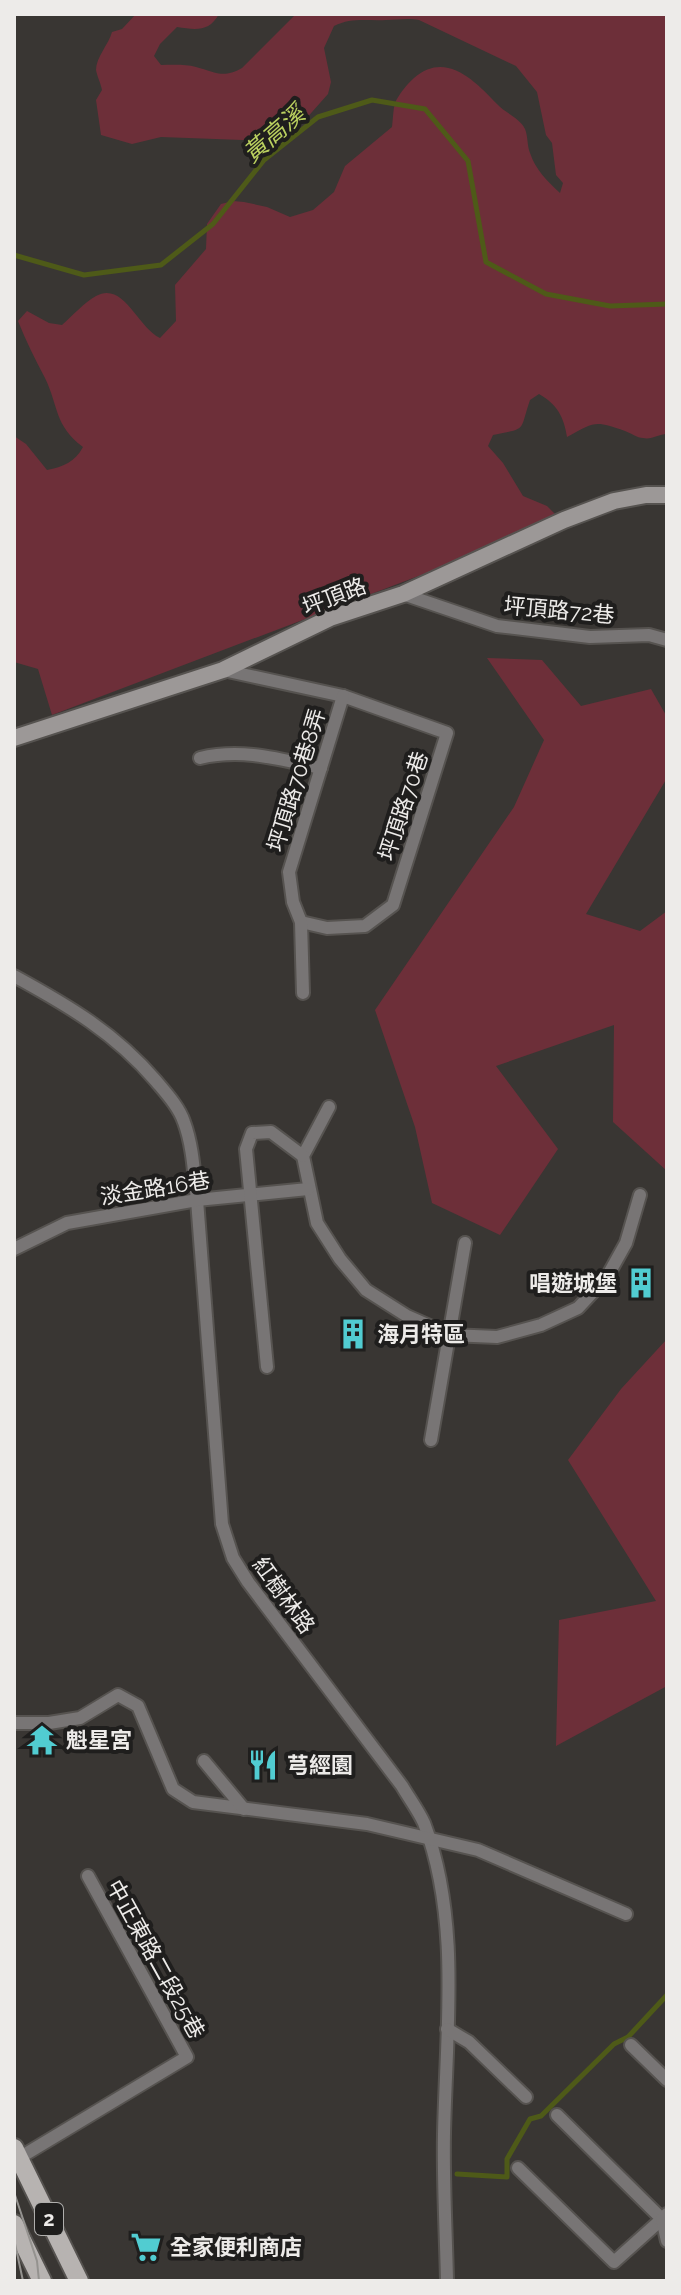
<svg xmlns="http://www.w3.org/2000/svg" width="681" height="2295" viewBox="0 0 681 2295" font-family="Raleway,'Noto Sans TC',sans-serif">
<rect width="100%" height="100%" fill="#393633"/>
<g fill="#6d2f39">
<path d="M136 14H219C209 32 196 30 177 27L160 44 154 56 161 65C172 65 185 64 196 67 215 72 223 79 242 68L296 14H667V434C658 434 652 440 643 438 637 438 631 433 625 431 594 420 595 422 567 437 564 417 557 404 539 394L530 400C519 432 528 428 493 435L488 446 503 463 523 496 547 506 555 514 546 523 516 539 52 715 38 669 14 662V436L26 444 47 470C63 467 75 462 83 447 54 425 59 407 45 378 35 359 26 341 18 321L27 311 49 323 62 325C73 315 84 303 96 296 124 281 137 327 160 338L176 321 175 285 206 249 207 224 221 204 233 201 244 202 267 207 290 217 313 210 334 192 345 166 392 127C393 119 393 110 395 103 399 94 407 84 414 78 446 50 475 81 497 104 505 113 520 118 525 129 528 136 527 146 530 153 535 169 548 182 560 193L563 183 556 175 552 143 546 135 537 92 516 66 419 20C407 18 398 20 386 20 366 21 352 17 334 26L324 48 331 82 328 94 296 130 285 136 266 141 161 137 132 144 101 135 96 100 102 90C101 84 97 76 96 70 96 57 109 44 112 32L122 29Z"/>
<path d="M487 658 542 660 581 706 651 689 667 717V778L586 914 640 931 667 911V1171L613 1122 614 1025 496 1066 558 1149 500 1235 432 1203 415 1127 375 1010 514 807 544 740Z"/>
<path d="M667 1339V1686L556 1746 559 1620 656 1601 568 1460 621 1389Z"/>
</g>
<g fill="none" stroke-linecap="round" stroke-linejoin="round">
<g stroke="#4e5a18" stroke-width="5">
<path d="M14 255 84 275 161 265 213 224 264 160 318 117 372 100 425 109 468 161 486 262 546 294 610 306 667 304"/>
<path d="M457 2174 507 2177V2159L530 2119 541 2116 614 2044 628 2037 667 1995"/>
</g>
<g stroke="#565350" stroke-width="16">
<g id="street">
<path d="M403 594 497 626 590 637 649 635 667 640"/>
<path d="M223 670 343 696 447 733 393 905 365 926 327 928 301 922"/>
<path d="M200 758C242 748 279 759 321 768"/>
<path d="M14 976C69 1006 115 1033 156 1081 166 1093 179 1107 184 1122 193 1146 194 1174 197 1200L222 1524 233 1558 248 1582 402 1786C409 1798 418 1810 424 1823 461 1920 446 2032 444 2134 443 2183 446 2232 447 2281"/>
<path d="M303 993 301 922 293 902 289 872 343 696"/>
<path d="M329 1107 303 1156 317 1223 340 1259 366 1290 407 1316 450 1335 497 1337 541 1325 578 1308 607 1277 626 1243 640 1195"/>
<path d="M14 1249 67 1223 197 1200 308 1189"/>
<path d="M267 1367 246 1149 252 1133 271 1132 303 1156"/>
<path d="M431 1440 465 1243"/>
<path d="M14 1723H49L80 1718 118 1695 138 1706 173 1789 193 1802 367 1824 478 1850 626 1914"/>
<path d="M204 1761 244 1809"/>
<path d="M447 2029 469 2042 526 2097"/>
<path d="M631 2045 667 2080"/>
<path d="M19 2158 187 2057 88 1876"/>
<path d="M518 2168 614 2262 662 2219 557 2115"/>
<path d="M667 2214 662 2219 667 2241"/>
</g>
</g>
<g stroke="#565350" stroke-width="20">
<path id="secondary" d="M14 738 223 670 330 618 403 594 564 520 614 501 646 495H667"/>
</g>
<g stroke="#565350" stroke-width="22">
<g id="primary">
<path d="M14 2148 79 2281"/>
<path d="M14 2224 42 2281"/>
</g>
</g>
<use href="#street" stroke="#787575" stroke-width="12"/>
<use href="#secondary" stroke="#9c9897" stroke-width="16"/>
<use href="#primary" stroke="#b7b3b1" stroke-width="18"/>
<g stroke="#94928f" stroke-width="2">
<path d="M14 2192 37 2261 39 2281"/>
<path d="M14 2239 23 2281"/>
</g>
</g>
<defs>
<g id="building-bare" transform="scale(2.4)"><path d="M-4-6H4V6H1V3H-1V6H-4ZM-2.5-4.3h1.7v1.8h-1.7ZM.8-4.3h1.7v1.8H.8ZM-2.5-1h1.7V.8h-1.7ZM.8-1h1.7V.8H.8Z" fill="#51ccd1" stroke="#1f1e1d" stroke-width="2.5" paint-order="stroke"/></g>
<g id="temple-bare" transform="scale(2.4)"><path d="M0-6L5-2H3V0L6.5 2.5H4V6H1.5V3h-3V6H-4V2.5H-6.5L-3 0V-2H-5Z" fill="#51ccd1" stroke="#1f1e1d" stroke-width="2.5" paint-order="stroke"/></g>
<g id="restaurant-bare" transform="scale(2.4)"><path d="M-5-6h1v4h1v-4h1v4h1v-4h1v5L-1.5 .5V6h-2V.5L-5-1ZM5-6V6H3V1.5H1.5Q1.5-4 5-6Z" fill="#51ccd1" stroke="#1f1e1d" stroke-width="2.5" paint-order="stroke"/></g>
<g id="supermarket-bare" transform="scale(2.4)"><path d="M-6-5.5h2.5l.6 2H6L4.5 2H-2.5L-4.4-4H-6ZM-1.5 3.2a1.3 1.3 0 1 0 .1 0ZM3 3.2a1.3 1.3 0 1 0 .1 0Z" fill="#51ccd1" stroke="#1f1e1d" stroke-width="2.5" paint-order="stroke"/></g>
</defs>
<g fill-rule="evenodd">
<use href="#building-bare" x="641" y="1283"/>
<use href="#building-bare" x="353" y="1334"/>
<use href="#temple-bare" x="42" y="1740"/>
<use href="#restaurant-bare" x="263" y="1765"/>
<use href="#supermarket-bare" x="146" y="2247"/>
</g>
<g text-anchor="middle" stroke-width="8" stroke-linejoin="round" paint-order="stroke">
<rect fill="#1f1e1d" stroke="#afaeac" stroke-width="2" x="35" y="2203" width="28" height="32" rx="6"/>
<g font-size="20" font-weight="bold" fill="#edebe9">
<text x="49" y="2226">2</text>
</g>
<g font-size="22" fill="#edebe9" stroke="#1f1e1d">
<text transform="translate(334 596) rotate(-21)" y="8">坪頂路</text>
<text transform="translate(559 610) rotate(5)" y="8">坪頂路72巷</text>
<text transform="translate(296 780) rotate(-73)" y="8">坪頂路70巷8弄</text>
<text transform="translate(403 806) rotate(-72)" y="8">坪頂路70巷</text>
<text transform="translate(155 1188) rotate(-9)" y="8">淡金路16巷</text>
<text transform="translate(284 1595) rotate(54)" y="8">紅樹林路</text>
<text transform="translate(156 1959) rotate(61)" y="8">中正東路二段25巷</text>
</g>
<g font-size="22" font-weight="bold" fill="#edebe9" stroke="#1f1e1d" text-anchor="start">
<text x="617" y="1291" text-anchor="end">唱遊城堡</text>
<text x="377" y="1342">海月特區</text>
<text x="66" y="1748">魁星宮</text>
<text x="287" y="1773">芎經園</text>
<text x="170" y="2255">全家便利商店</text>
</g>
<g font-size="24" font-style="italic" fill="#bad05f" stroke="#1f1e1d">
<text transform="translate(274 134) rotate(-41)" y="8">黃高溪</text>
</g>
</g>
<rect width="681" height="2295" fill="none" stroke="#edebe9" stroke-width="32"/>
</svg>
